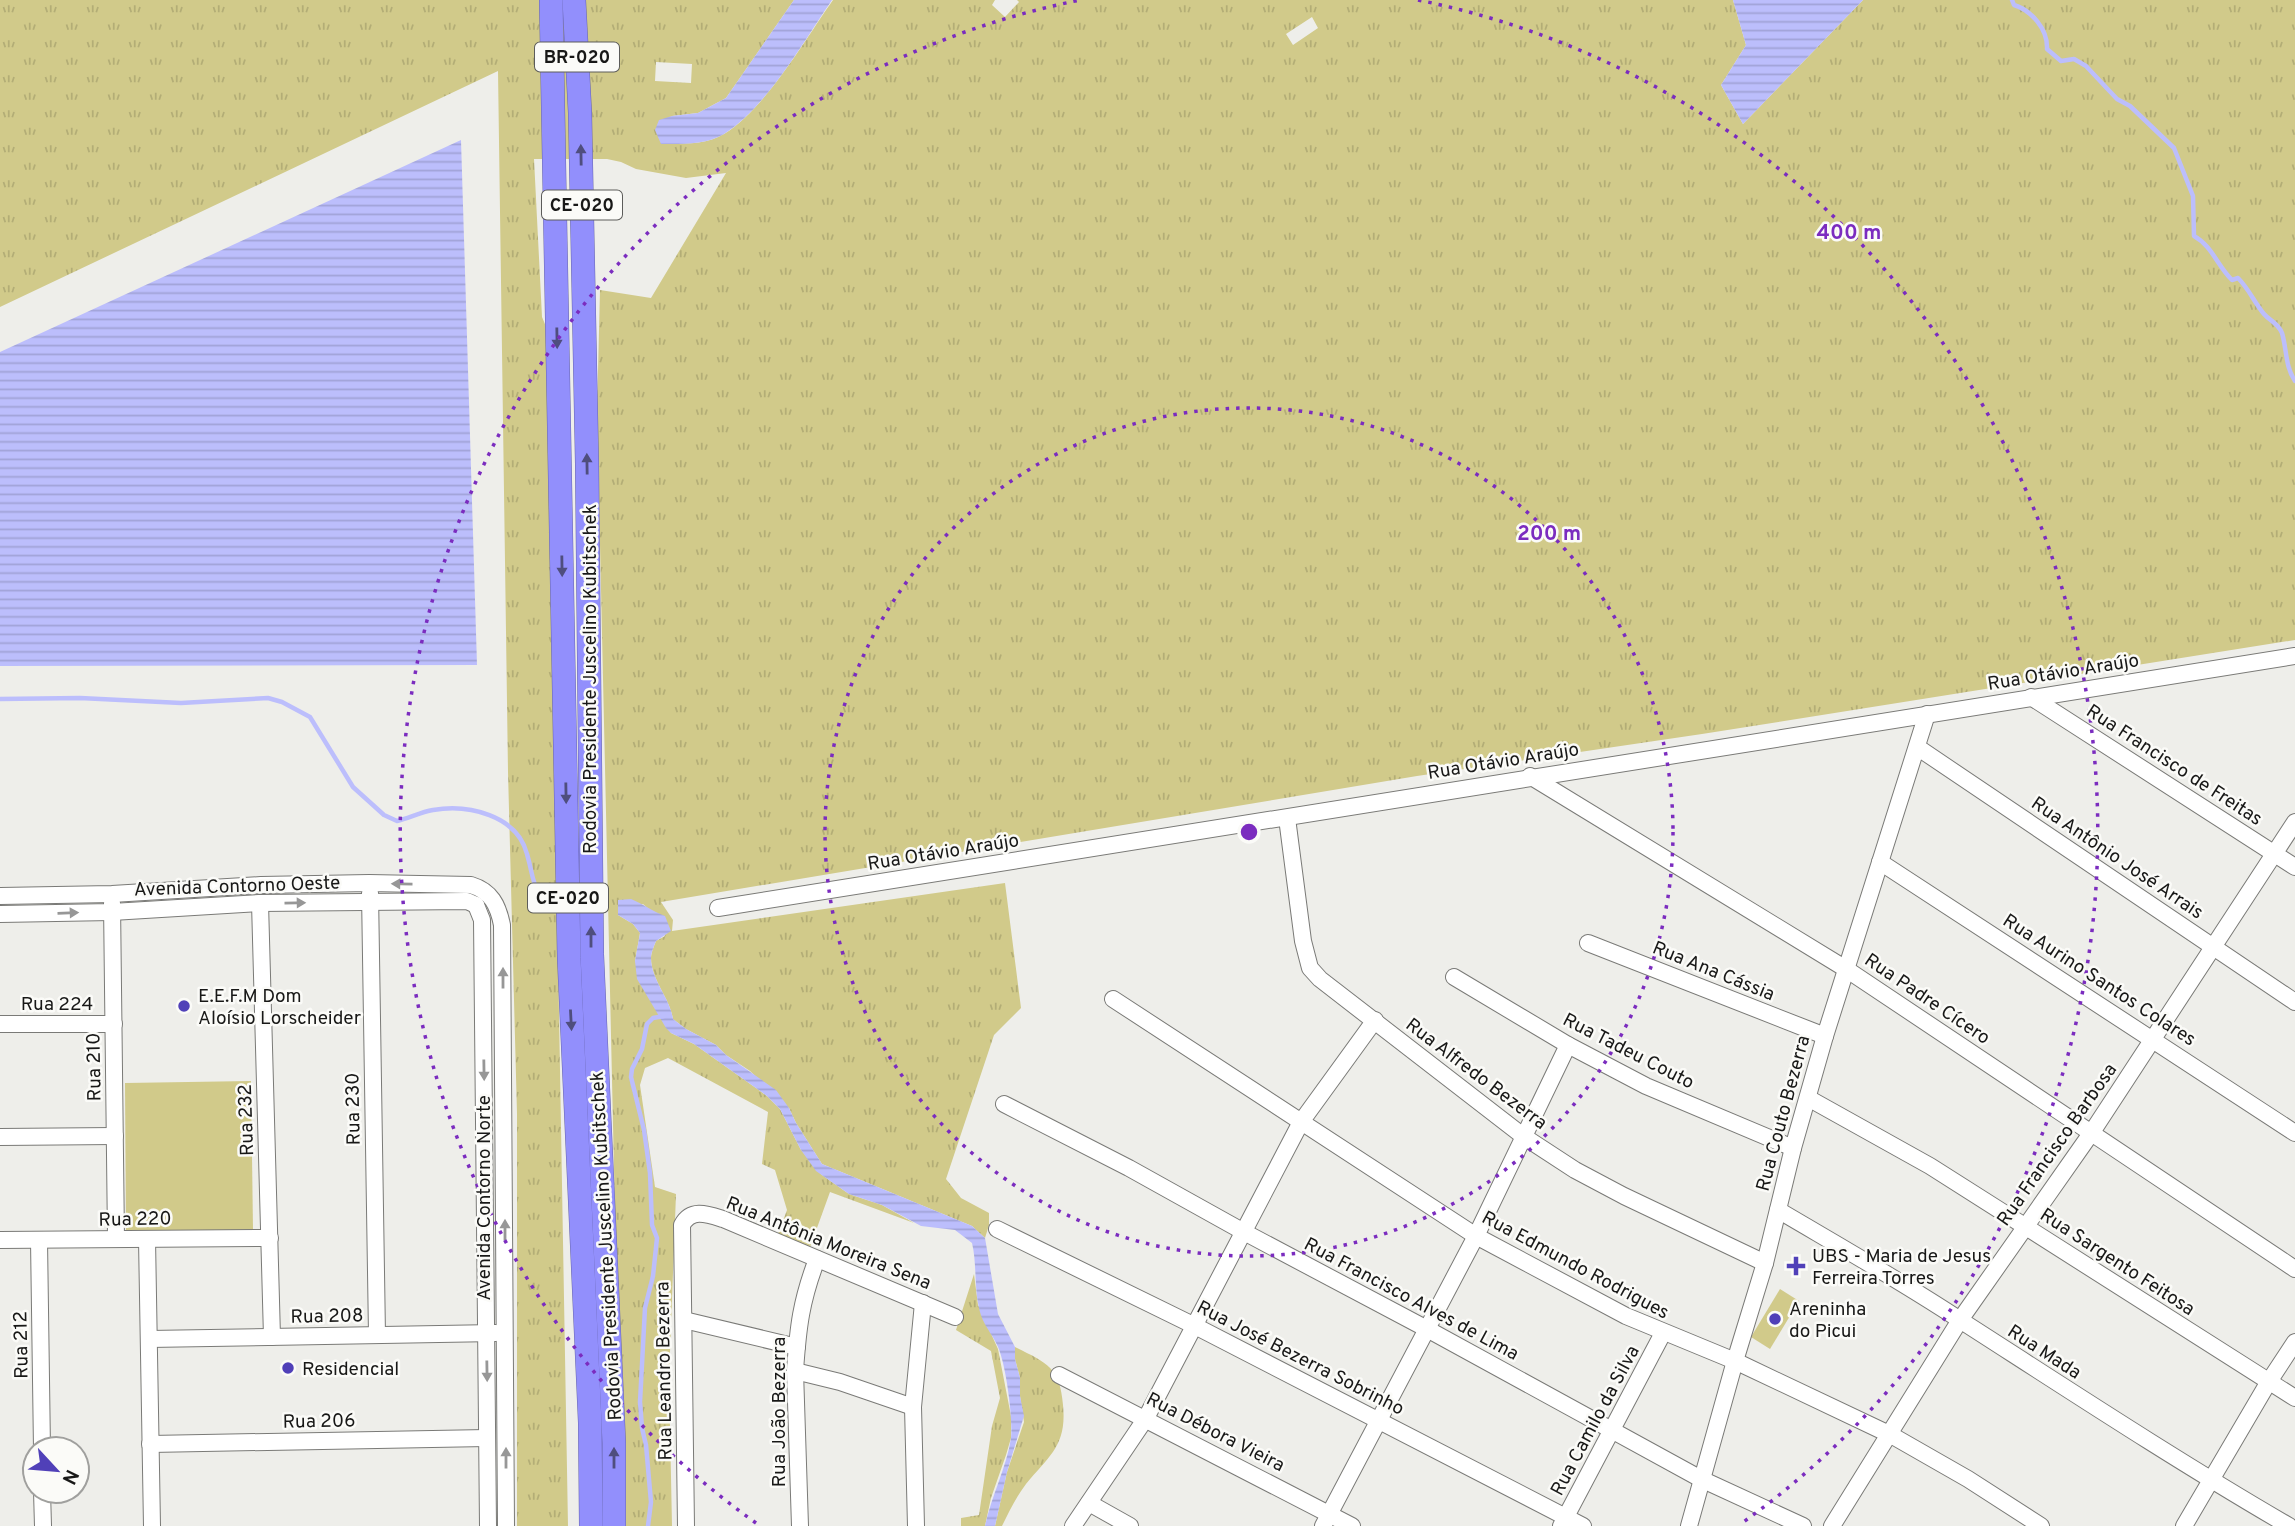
<svg xmlns="http://www.w3.org/2000/svg" width="2295" height="1526" viewBox="0 0 2295 1526" font-family="Overpass,sans-serif">
<defs>
<pattern id="grass-tufts" width="24" height="20" patternUnits="userSpaceOnUse" patternTransform="scale(1.75)"><rect width="24" height="20" fill="#d1ca8a"/><path d="M3 7l-1-3M5 7V3M7 7l1-3M15 17l-1-3M17 17v-4M19 17l1-3" fill="none" stroke="#b3ad76"/></pattern>
<pattern id="water-rules" width="6" height="5" patternUnits="userSpaceOnUse" patternTransform="scale(1.75)"><rect width="6" height="5" fill="#bcbefc"/><path d="M0 2.5h6" fill="none" stroke="#a1a3d7"/></pattern>
</defs>
<rect width="100%" height="100%" fill="#eeeeea"/>
<g fill="url(#grass-tufts)" fill-rule="evenodd">
<path d="M0 0H794L726 98 698 113 672 116 661 144C682 144 706 145 724 134 766 108 804 41 833 0H995L992 5 1005 17 1019 2 1017 0H1733L1746 45 1721 85 1743 124 1863 0H2295V640L1702 734 1417 776 661 902 673 920 672 931 1005 883 1021 1008 994 1035 946 1179 961 1198 989 1213V1225L985 1238 972 1226 822 1164 796 1123 789 1108 750 1071 726 1055 716 1045 686 1029 673 1019C670 998 651 980 651 958 651 953 654 946 656 941L665 936 651 911 643 904 618 915 633 924 640 933 635 961 671 1033 694 1044 767 1096 780 1109 801 1150 822 1175 849 1194 882 1205 914 1223 830 1192 809 1250 778 1234 787 1210 775 1170 762 1164 768 1112 668 1058 645 1068 640 1085 655 1187 676 1194 669 1378 672 1526H622L597 411 600 290 651 298 726 173 686 178 636 169 621 162 607 159H534L542 317 547 329 568 1526H517V1114L508 772 498 71 0 307ZM1312 17 1318 28 1293 45 1286 34ZM656 62 692 64 691 83 655 81Z"/>
<path d="M974 1274 978 1305 998 1349 1011 1416V1438L1006 1455 991 1498 985 1526H961V1518L979 1515 992 1426 1000 1398 991 1351 956 1330Z"/>
<path d="M1015 1347C1047 1363 1060 1367 1063 1405 1067 1445 1050 1455 1026 1484 1016 1497 1009 1512 1002 1526H995L1007 1472 1024 1422 1020 1396V1378L1015 1359Z"/>
</g>
<g fill="#d1ca8a">
<path d="M251 1081 253 1230 126 1232 125 1083Z"/>
<path d="M1780 1289 1799 1301 1770 1349 1751 1337Z"/>
</g>
<g fill="url(#water-rules)">
<path d="M794 0H832C804 41 766 108 724 134 706 145 682 144 661 144L655 130 659 120 672 116 698 113 726 98Z"/>
<path d="M1733 0H1863L1743 124 1721 85 1746 45Z"/>
<path d="M461 140 477 665 0 666V352Z"/>
<path d="M631 899C643 904 652 911 665 916L671 931 656 941C654 946 651 953 651 958 651 980 670 998 673 1019L686 1029 716 1045 726 1055 776 1090 789 1108 796 1123 822 1164 972 1226 985 1238 998 1314 1015 1347V1359L1020 1378V1396L1024 1416 1007 1472 995 1526H985C991 1497 1007 1466 1011 1438 1013 1418 1006 1365 998 1347 991 1331 983 1326 979 1308 974 1287 977 1264 972 1243L955 1230 921 1226 882 1205 849 1194 816 1171 801 1150 780 1109 767 1096 694 1044 671 1033 666 1028 637 979 635 961 640 933 633 924 618 915V900Z"/>
</g>
<g fill="none" stroke-linecap="round" stroke-linejoin="round">
<g stroke="#bcbefc" stroke-width="4.5">
<path d="M2012 0 2014 5C2031 10 2048 29 2047 49L2061 61 2074 59 2086 66 2117 99 2130 106 2174 148 2193 196 2194 236C2212 246 2217 265 2232 280L2238 278C2249 289 2254 302 2264 314 2270 321 2278 323 2282 333 2287 350 2285 366 2295 381"/>
<path d="M0 699 80 698 181 703 268 698 282 702 310 717 353 787 384 815 397 821C409 818 421 812 433 810 468 804 517 815 527 854 536 885 529 887 557 907"/>
<path d="M648 1526 651 1502 646 1445 642 1428 640 1402 645 1308 653 1276 657 1238 652 1225 650 1173 644 1130 631 1077 632 1069 642 1049 647 1024 653 1018 664 1016"/>
</g>
<g stroke="#7a7a77" stroke-width="18">
<g id="minor">
<path d="M2031 697 2295 867"/>
<path d="M1917 747 2295 1002"/>
<path d="M1530 776 1846 969 2295 1269"/>
<path d="M1287 818 1303 941 1310 968 1320 979 1523 1136 1575 1170 1624 1196 1765 1263"/>
<path d="M1880 862 2295 1133"/>
<path d="M370 893 377 1335"/>
<path d="M0 896 112 894 261 885 369 883 471 885C491 891 498 905 502 925L506 1526"/>
<path d="M112 903 116 1239"/>
<path d="M260 903 272 1337"/>
<path d="M476 905 482 920 488 1526"/>
<path d="M718 908C1244 825 1769 737 2295 656"/>
<path d="M0 914 112 912 260 903 467 901 476 905"/>
<path d="M1588 943 1825 1036"/>
<path d="M1454 977 1568 1045 1646 1086 1793 1148"/>
<path d="M1113 999 1476 1236 1626 1316 1735 1361 1891 1435 1968 1479 2041 1526"/>
<path d="M0 1024H114"/>
<path d="M1808 1098 1930 1166 2295 1398"/>
<path d="M1004 1104 1129 1168 1244 1232 1427 1329 1701 1479 1803 1526"/>
<path d="M0 1137 115 1136"/>
<path d="M1778 1210C1839 1246 1901 1281 1960 1320 2069 1390 2177 1461 2289 1526"/>
<path d="M997 1229 1195 1326 1583 1526"/>
<path d="M147 1239 152 1526"/>
<path d="M0 1240 270 1238"/>
<path d="M39 1240 42 1449"/>
<path d="M684 1320 797 1347"/>
<path d="M149 1339 496 1333"/>
<path d="M795 1371 840 1382 913 1407"/>
<path d="M1059 1375 1352 1526"/>
<path d="M150 1444 487 1438"/>
<path d="M42 1491 43 1526"/>
<path d="M1089 1503 1130 1526"/>
<path d="M686 1526 682 1225C691 1208 707 1214 723 1219L955 1317"/>
<path d="M800 1526 795 1371C798 1327 801 1301 817 1259"/>
<path d="M916 1526 913 1407 923 1303"/>
<path d="M1073 1526 1146 1418 1301 1122 1375 1020"/>
<path d="M1323 1526 1476 1236 1568 1045"/>
<path d="M1561 1526 1663 1333"/>
<path d="M1689 1526 1735 1361 1765 1263 1793 1148 1825 1036 1927 714"/>
<path d="M1832 1526 1960 1320 2092 1132 2295 822"/>
<path d="M2184 1526 2268 1383 2295 1342"/>
</g>
</g>
<g stroke="#6765ac" stroke-width="24">
<g id="highway">
<path d="M551 0 569 958 590 1423 591 1526"/>
<path d="M574 0 580 113 587 464 592 954 614 1443V1526"/>
</g>
</g>
<use href="#minor" stroke="#fff" stroke-width="16"/>
<use href="#highway" stroke="#928ffc" stroke-width="23"/>
</g>
<defs><path id="oneway-solid" d="M-6-.8H1V-3.2L6.5 0L1 3.2V.8H-6Z" transform="scale(1.75)"/></defs>
<g fill="#4f4e7e">
<use href="#oneway-solid" transform="translate(581 155) rotate(-91)"/>
<use href="#oneway-solid" transform="translate(557 338) rotate(89)"/>
<use href="#oneway-solid" transform="translate(587 464) rotate(-91)"/>
<use href="#oneway-solid" transform="translate(562 566) rotate(89)"/>
<use href="#oneway-solid" transform="translate(566 793) rotate(89)"/>
<use href="#oneway-solid" transform="translate(591 937) rotate(-90)"/>
<use href="#oneway-solid" transform="translate(571 1020) rotate(87)"/>
<use href="#oneway-solid" transform="translate(614 1458) rotate(-90)"/>
</g>
<g fill="#979797">
<use href="#oneway-solid" transform="translate(402 884) rotate(-179)"/>
<use href="#oneway-solid" transform="translate(295 903) rotate(-1)"/>
<use href="#oneway-solid" transform="translate(68 913) rotate(-2)"/>
<use href="#oneway-solid" transform="translate(503 978) rotate(-90)"/>
<use href="#oneway-solid" transform="translate(484 1070) rotate(89)"/>
<use href="#oneway-solid" transform="translate(505 1230) rotate(-90)"/>
<use href="#oneway-solid" transform="translate(487 1371) rotate(89)"/>
<use href="#oneway-solid" transform="translate(506 1458) rotate(-90)"/>
</g>
<g fill="none" stroke="#7b2cbf" stroke-width="3.5" stroke-dasharray="3.5 7">
<circle cx="1249" cy="832" r="424"/>
<path d="M756 1523A849 849 0 0 1 1080 0M1418 0A849 849 0 0 1 1742 1523"/>
</g>
<g fill="#5040b8" stroke="#fbfbf8" stroke-width="2.5">
<circle cx="184" cy="1006" r="7"/>
<path d="M1792.5 1255.5h7v7h7v7h-7v7h-7v-7h-7v-7h7z"/>
<circle cx="1775" cy="1319" r="7"/>
<circle cx="288" cy="1368" r="7"/>
</g>
<g text-anchor="middle" stroke-width="5" stroke-linejoin="round" paint-order="stroke">
<g fill="#fbfbf8" stroke="#5c5c5a" stroke-width="2">
<rect x="535" y="42.5" width="84" height="29" rx="5"/>
<rect x="542" y="190.5" width="80" height="29" rx="5"/>
<rect x="528" y="883.5" width="80" height="29" rx="5"/>
</g>
<g font-size="18" font-weight="bold" fill="#181817">
<text x="577" y="63">BR-020</text>
<text x="582" y="211">CE-020</text>
<text x="568" y="904">CE-020</text>
</g>
<g font-size="19" fill="#181817" stroke="#fbfbf8">
<text transform="translate(2063 671) rotate(-9)" y="7">Rua Otávio Araújo</text>
<text transform="translate(589 679) rotate(-90)" y="7">Rodovia Presidente Juscelino Kubitschek</text>
<text transform="translate(1503 760) rotate(-9)" y="7">Rua Otávio Araújo</text>
<text transform="translate(2175 764) rotate(33)" y="7">Rua Francisco de Freitas</text>
<text transform="translate(943 851) rotate(-9)" y="7">Rua Otávio Araújo</text>
<text transform="translate(2118 857) rotate(34)" y="7">Rua Antônio José Arrais</text>
<text transform="translate(237 885) rotate(-2)" y="7">Avenida Contorno Oeste</text>
<text transform="translate(1714 970) rotate(22)" y="7">Rua Ana Cássia</text>
<text transform="translate(2100 979) rotate(33)" y="7">Rua Aurino Santos Colares</text>
<text transform="translate(1928 998) rotate(34)" y="7">Rua Padre Cícero</text>
<text x="57" y="1010">Rua 224</text>
<text transform="translate(1629 1050) rotate(27)" y="7">Rua Tadeu Couto</text>
<text transform="translate(93 1067) rotate(-91)" y="7">Rua 210</text>
<text transform="translate(1477 1073) rotate(37)" y="7">Rua Alfredo Bezerra</text>
<text transform="translate(352 1109) rotate(-91)" y="7">Rua 230</text>
<text transform="translate(1782 1113) rotate(-75)" y="7">Rua Couto Bezerra</text>
<text transform="translate(245 1120) rotate(-92)" y="7">Rua 232</text>
<text transform="translate(2056 1144) rotate(-55)" y="7">Rua Francisco Barbosa</text>
<text transform="translate(483 1198) rotate(-90)" y="7">Avenida Contorno Norte</text>
<text transform="translate(135 1218) rotate(-1)" y="7">Rua 220</text>
<text transform="translate(829 1242) rotate(22)" y="7">Rua Antônia Moreira Sena</text>
<text transform="translate(605 1246) rotate(-93)" y="7">Rodovia Presidente Juscelino Kubitschek</text>
<text transform="translate(2118 1261) rotate(33)" y="7">Rua Sargento Feitosa</text>
<text transform="translate(1576 1264) rotate(28)" y="7">Rua Edmundo Rodrigues</text>
<text transform="translate(1412 1298) rotate(28)" y="7">Rua Francisco Alves de Lima</text>
<text transform="translate(327 1315) rotate(-1)" y="7">Rua 208</text>
<text transform="translate(20 1345) rotate(-91)" y="7">Rua 212</text>
<text transform="translate(2045 1351) rotate(33)" y="7">Rua Mada</text>
<text transform="translate(1301 1357) rotate(27)" y="7">Rua José Bezerra Sobrinho</text>
<text transform="translate(663 1371) rotate(-91)" y="7">Rua Leandro Bezerra</text>
<text transform="translate(778 1412) rotate(-90)" y="7">Rua João Bezerra</text>
<text transform="translate(319 1420) rotate(-1)" y="7">Rua 206</text>
<text transform="translate(1594 1420) rotate(-62)" y="7">Rua Camilo da Silva</text>
<text transform="translate(1216 1431) rotate(27)" y="7">Rua Débora Vieira</text>
</g>
<g font-size="19" fill="#181817" stroke="#fbfbf8" text-anchor="start">
<text x="198" y="1002">E.E.F.M Dom<tspan x="198" dy="22">Aloísio Lorscheider</tspan></text>
<text x="1812" y="1262">UBS - Maria de Jesus<tspan x="1812" dy="22">Ferreira Torres</tspan></text>
<text x="1789" y="1315">Areninha<tspan x="1789" dy="22">do Picui</tspan></text>
<text x="302" y="1375">Residencial</text>
</g>
</g>
<circle cx="1249" cy="832" r="10" fill="#7b2cbf" stroke="#fbfbf8" stroke-width="3.5"/>
<g font-size="21" text-anchor="middle" font-weight="bold" fill="#7b2cbf" stroke="#fbfbf8" stroke-width="5" stroke-linejoin="round" paint-order="stroke">
<text x="1849" y="239">400 m</text>
<text x="1549" y="540">200 m</text>
</g>
<g transform="translate(56 1470) rotate(116)"><circle r="33" fill="#fbfbf8" stroke="#a0a09e" stroke-width="2"/>
<path d="M0-5L12 26L0 18L-12 26Z" fill="#5040b8"/>
<text y="-10" font-size="19" font-weight="bold" text-anchor="middle" fill="#181817">N</text>
</g>
</svg>
